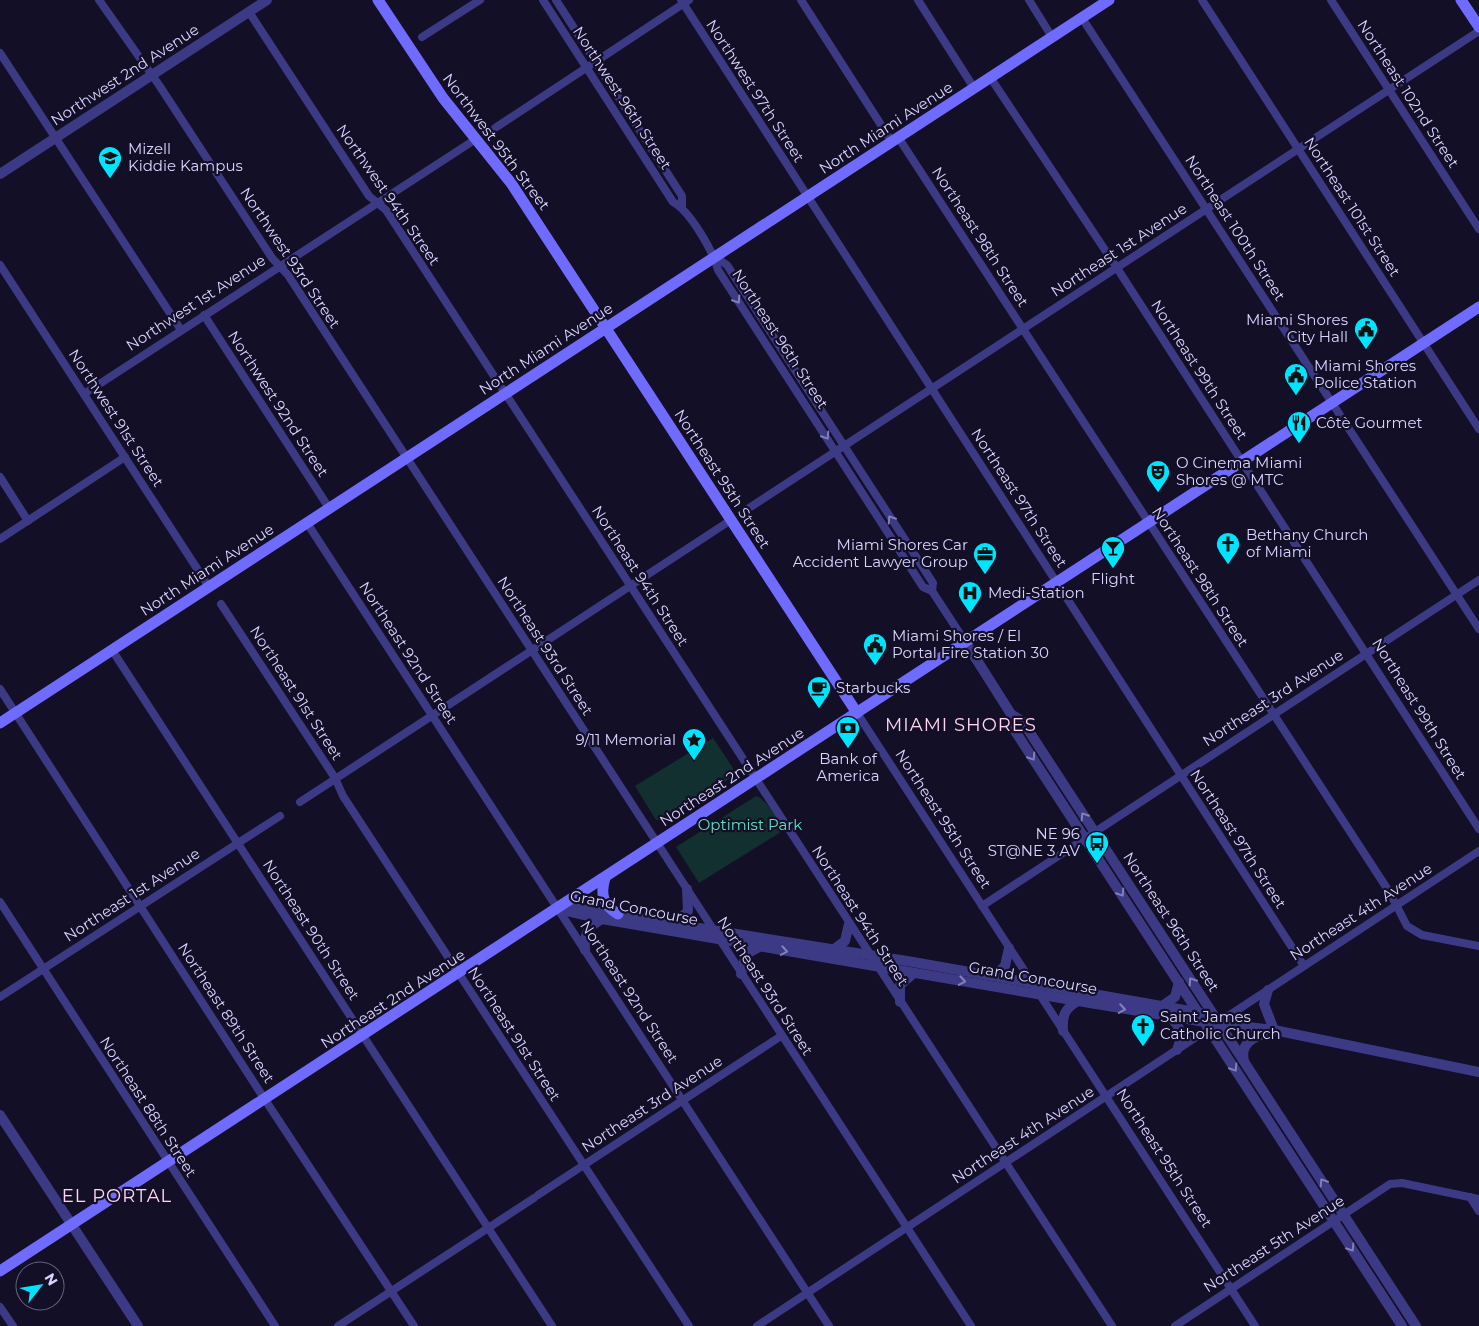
<svg xmlns="http://www.w3.org/2000/svg" width="1479" height="1326" viewBox="0 0 1479 1326" font-family="Montserrat,sans-serif">
<rect width="100%" height="100%" fill="#130f26"/>
<g fill="#12302f">
<path d="M713 738 733 768 732 777 665 821 656 820 635 786Z"/>
<path d="M756 796C766 799 783 822 781 832L699 883 676 847Z"/>
</g>
<g fill="none" stroke-linecap="round" stroke-linejoin="round">
<g stroke="#3d3a85" stroke-width="8">
<path d="M99 0 159 85 272 258 288 275 971 1326"/>
<path d="M543 0 673 202C690 211 713 251 718 270L923 587 932 591 966 643"/>
<path d="M556 0 682 196V207"/>
<path d="M681 0 1304 966"/>
<path d="M801 0 892 142"/>
<path d="M918 0 974 88"/>
<path d="M1029 0 1052 37"/>
<path d="M1202 0 1479 429"/>
<path d="M1331 0 1479 229"/>
<path d="M249 12 369 196 386 210 1112 1326"/>
<path d="M1082 18 1479 629"/>
<path d="M422 37 480 0"/>
<path d="M0 53 181 330"/>
<path d="M990 77 1117 268 1479 829"/>
<path d="M495 128 689 0"/>
<path d="M898 137 1390 893 1407 926 1422 935 1479 946"/>
<path d="M715 257 727 265 933 583 932 591"/>
<path d="M0 265 209 587"/>
<path d="M204 315 329 508"/>
<path d="M84 394 476 139"/>
<path d="M0 477 28 521"/>
<path d="M749 508 1479 31"/>
<path d="M307 523 829 1326"/>
<path d="M0 539 125 457"/>
<path d="M221 604 335 778 343 796 689 1326"/>
<path d="M112 650 552 1326"/>
<path d="M0 689 258 1089 414 1326"/>
<path d="M857 713 1255 1326"/>
<path d="M300 802 731 520"/>
<path d="M0 902 275 1326"/>
<path d="M982 906 1479 580"/>
<path d="M0 997 280 816"/>
<path d="M538 1195 781 1036"/>
<path d="M1470 1197 1479 1211"/>
<path d="M0 1307 13 1326"/>
<path d="M338 1326 534 1198"/>
<path d="M757 1326 1479 851"/>
<path d="M1175 1326 1390 1184 1402 1183 1479 1199"/>
</g>
<g stroke="#3d3a85" stroke-width="10">
<path d="M0 174 267 0"/>
<path d="M966 643 1011 714 1023 722 1416 1326"/>
<path d="M1011 714 1013 728 1402 1326"/>
<path d="M574 908 913 962 1201 1013"/>
<path d="M558 909 602 919 1078 1001 1205 1022 1274 1030 1479 1072"/>
<path d="M676 923 688 911 687 889"/>
<path d="M585 950C584 934 587 927 602 919"/>
<path d="M833 950 845 941 849 924"/>
<path d="M741 974 746 954 759 947"/>
<path d="M994 976 1005 966 1009 948"/>
<path d="M1268 990 1264 1004 1274 1030"/>
<path d="M900 1002V985L914 973"/>
<path d="M1162 1006 1175 997 1179 982"/>
<path d="M1170 1017C1182 1028 1183 1035 1177 1050"/>
<path d="M1063 1031C1062 1016 1064 1009 1078 1001"/>
<path d="M1244 1061C1239 1042 1256 1036 1272 1031"/>
<path d="M0 1115 138 1326"/>
</g>
<g stroke="#6f6bff" stroke-width="11">
<path d="M378 0 443 98 511 183 857 713"/>
<path d="M1461 0 1479 27"/>
<path d="M0 723 1109 0"/>
<path d="M605 878C600 895 603 905 618 914"/>
<path d="M0 1271 1479 307"/>
</g>
</g>
<defs><path id="oneway-chevron" d="M-2-3.5L2.5 0L-2 3.5" fill="none" stroke-width="1.6" stroke-linecap="round" stroke-linejoin="round" transform="scale(1.25)"/></defs>
<g stroke="#837fbc">
<use href="#oneway-chevron" transform="translate(737 300) rotate(57)"/>
<use href="#oneway-chevron" transform="translate(826 436) rotate(57)"/>
<use href="#oneway-chevron" transform="translate(891 519) rotate(-123)"/>
<use href="#oneway-chevron" transform="translate(1032 757) rotate(57)"/>
<use href="#oneway-chevron" transform="translate(1084 816) rotate(-123)"/>
<use href="#oneway-chevron" transform="translate(1121 893) rotate(57)"/>
<use href="#oneway-chevron" transform="translate(784 951) rotate(10)"/>
<use href="#oneway-chevron" transform="translate(962 981) rotate(10)"/>
<use href="#oneway-chevron" transform="translate(1192 981) rotate(-123)"/>
<use href="#oneway-chevron" transform="translate(1122 1009) rotate(9)"/>
<use href="#oneway-chevron" transform="translate(1234 1068) rotate(57)"/>
<use href="#oneway-chevron" transform="translate(1323 1182) rotate(-123)"/>
<use href="#oneway-chevron" transform="translate(1351 1248) rotate(57)"/>
</g>
<defs>
<g id="school-pin" transform="scale(1.25)"><path d="M0 17L-7.5 6A9.5 9.5 0 1 1 7.5 6Z" fill="#00e5ff" stroke="#130f26"/><path d="M0-5L7-2L0 1L-7-2ZM-4 1L0 2.5L4 1V4Q0 6-4 4Z" fill="#111"/></g>
<g id="civic-pin" transform="scale(1.25)"><path d="M0 17L-7.5 6A9.5 9.5 0 1 1 7.5 6Z" fill="#00e5ff" stroke="#130f26"/><path d="M-.6-6.5H3V-4.5H.6V-3L4-1V1h2V6H-6V1h2V-1L-.6-3ZM-1.2 2.5V6h2.4V2.5Z" fill="#111"/></g>
<g id="restaurant-pin" transform="scale(1.25)"><path d="M0 17L-7.5 6A9.5 9.5 0 1 1 7.5 6Z" fill="#00e5ff" stroke="#130f26"/><path d="M-5-6h1v4h1v-4h1v4h1v-4h1v5L-1.5 .5V6h-2V.5L-5-1ZM5-6V6H3V1.5H1.5Q1.5-4 5-6Z" fill="#111"/></g>
<g id="theatre-pin" transform="scale(1.25)"><path d="M0 17L-7.5 6A9.5 9.5 0 1 1 7.5 6Z" fill="#00e5ff" stroke="#130f26"/><path d="M-5-5.5Q0-4 5-5.5V0Q5 5 0 6Q-5 5-5 0ZM-3.3-2.5H-1v1.5H-3.3ZM1-2.5H3.3v1.5H1ZM-2.8 1Q0 5.5 2.8 1Z" fill="#111"/></g>
<g id="church-pin" transform="scale(1.25)"><path d="M0 17L-7.5 6A9.5 9.5 0 1 1 7.5 6Z" fill="#00e5ff" stroke="#130f26"/><path d="M-1.2-6h2.4v3.5h3.3v2.4h-3.3V6h-2.4V-.1h-3.3v-2.4h3.3Z" fill="#111"/></g>
<g id="bar-pin" transform="scale(1.25)"><path d="M0 17L-7.5 6A9.5 9.5 0 1 1 7.5 6Z" fill="#00e5ff" stroke="#130f26"/><path d="M-6-5H6L.8 .8V4.5H3.5V6h-7V4.5H-.8V.8Z" fill="#111"/></g>
<g id="office-pin" transform="scale(1.25)"><path d="M0 17L-7.5 6A9.5 9.5 0 1 1 7.5 6Z" fill="#00e5ff" stroke="#130f26"/><path d="M-6-3h4V-5.5h4V-3h4V5H-6ZM-1-4.5V-3h2v-1.5ZM-6 0V1H6V0Z" fill="#111"/></g>
<g id="hospital-pin" transform="scale(1.25)"><path d="M0 17L-7.5 6A9.5 9.5 0 1 1 7.5 6Z" fill="#00e5ff" stroke="#130f26"/><path d="M-5-5h3v3.5h4V-5h3V5h-3V1.5h-4V5h-3Z" fill="#111"/></g>
<g id="cafe-pin" transform="scale(1.25)"><path d="M0 17L-7.5 6A9.5 9.5 0 1 1 7.5 6Z" fill="#00e5ff" stroke="#130f26"/><path d="M-5.5-4.5H6V0H3Q3 3.5 0 3.5H-2.5Q-5.5 3.5-5.5 0ZM3-3.2v2h1.7v-2ZM-6 4.5H4V6H-6Z" fill="#111"/></g>
<g id="bank-pin" transform="scale(1.25)"><path d="M0 17L-7.5 6A9.5 9.5 0 1 1 7.5 6Z" fill="#00e5ff" stroke="#130f26"/><path d="M-6-4H6V4H-6ZM0-2.3a2.3 2.3 0 1 0 0 4.6a2.3 2.3 0 1 0 0-4.6Z" fill="#111"/></g>
<g id="sight-pin" transform="scale(1.25)"><path d="M0 17L-7.5 6A9.5 9.5 0 1 1 7.5 6Z" fill="#00e5ff" stroke="#130f26"/><path d="M0-6L1.8-2.2L6-1.7L2.9 1.2L3.7 5.4L0 3.3L-3.7 5.4L-2.9 1.2L-6-1.7L-1.8-2.2Z" fill="#111"/></g>
<g id="bus-pin" transform="scale(1.25)"><path d="M0 17L-7.5 6A9.5 9.5 0 1 1 7.5 6Z" fill="#00e5ff" stroke="#130f26"/><path d="M-5-6H5V4H4V6H2V4H-2V6H-4V4H-5ZM-3.5-4V0h7V-4ZM-3.5 1.2v1.5H-2V1.2ZM2 1.2v1.5H3.5V1.2Z" fill="#111"/></g>
</defs>
<g fill-rule="evenodd">
<use href="#school-pin" x="110" y="158"/>
<use href="#civic-pin" x="1366" y="329"/>
<use href="#civic-pin" x="1296" y="375"/>
<use href="#restaurant-pin" x="1299" y="423"/>
<use href="#theatre-pin" x="1158" y="472"/>
<use href="#church-pin" x="1228" y="544"/>
<use href="#bar-pin" x="1113" y="548"/>
<use href="#office-pin" x="985" y="554"/>
<use href="#hospital-pin" x="970" y="593"/>
<use href="#civic-pin" x="875" y="645"/>
<use href="#cafe-pin" x="819" y="688"/>
<use href="#bank-pin" x="848" y="728"/>
<use href="#sight-pin" x="694" y="740"/>
<use href="#bus-pin" x="1097" y="843"/>
<use href="#church-pin" x="1143" y="1026"/>
</g>
<g text-anchor="middle" stroke-width="4.5" stroke-linejoin="round" paint-order="stroke">
<g font-size="15" fill="#d9d4ff" stroke="#130f26">
<text transform="translate(125 75) rotate(-33)" y="5">Northwest 2nd Avenue</text>
<text transform="translate(755 91) rotate(57)" y="5">Northwest 97th Street</text>
<text transform="translate(1408 94) rotate(57)" y="5">Northeast 102nd Street</text>
<text transform="translate(622 98) rotate(57)" y="5">Northwest 96th Street</text>
<text transform="translate(886 128) rotate(-33)" y="5">North Miami Avenue</text>
<text transform="translate(496 142) rotate(53)" y="5">Northwest 95th Street</text>
<text transform="translate(388 195) rotate(55)" y="5">Northwest 94th Street</text>
<text transform="translate(1352 207) rotate(57)" y="5">Northeast 101st Street</text>
<text transform="translate(1235 228) rotate(57)" y="5">Northeast 100th Street</text>
<text transform="translate(980 237) rotate(57)" y="5">Northeast 98th Street</text>
<text transform="translate(1119 250) rotate(-33)" y="5">Northeast 1st Avenue</text>
<text transform="translate(290 258) rotate(56)" y="5">Northwest 93rd Street</text>
<text transform="translate(196 303) rotate(-33)" y="5">Northwest 1st Avenue</text>
<text transform="translate(780 339) rotate(57)" y="5">Northeast 96th Street</text>
<text transform="translate(546 349) rotate(-33)" y="5">North Miami Avenue</text>
<text transform="translate(1199 370) rotate(57)" y="5">Northeast 99th Street</text>
<text transform="translate(278 404) rotate(57)" y="5">Northwest 92nd Street</text>
<text transform="translate(116 418) rotate(57)" y="5">Northwest 91st Street</text>
<text transform="translate(722 479) rotate(57)" y="5">Northeast 95th Street</text>
<text transform="translate(1019 498) rotate(57)" y="5">Northeast 97th Street</text>
<text transform="translate(207 570) rotate(-33)" y="5">North Miami Avenue</text>
<text transform="translate(640 576) rotate(57)" y="5">Northeast 94th Street</text>
<text transform="translate(1200 577) rotate(57)" y="5">Northeast 98th Street</text>
<text transform="translate(545 646) rotate(57)" y="5">Northeast 93rd Street</text>
<text transform="translate(408 653) rotate(57)" y="5">Northeast 92nd Street</text>
<text transform="translate(296 693) rotate(57)" y="5">Northeast 91st Street</text>
<text transform="translate(1273 698) rotate(-33)" y="5">Northeast 3rd Avenue</text>
<text transform="translate(1419 709) rotate(58)" y="5">Northeast 99th Street</text>
<text transform="translate(732 777) rotate(-33)" y="5">Northeast 2nd Avenue</text>
<text transform="translate(943 819) rotate(57)" y="5">Northeast 95th Street</text>
<text transform="translate(1238 839) rotate(57)" y="5">Northeast 97th Street</text>
<text transform="translate(132 895) rotate(-33)" y="5">Northeast 1st Avenue</text>
<text transform="translate(634 908) rotate(11)" y="5">Grand Concourse</text>
<text transform="translate(1361 912) rotate(-33)" y="5">Northeast 4th Avenue</text>
<text transform="translate(860 916) rotate(57)" y="5">Northeast 94th Street</text>
<text transform="translate(1171 922) rotate(57)" y="5">Northeast 96th Street</text>
<text transform="translate(311 930) rotate(57)" y="5">Northeast 90th Street</text>
<text transform="translate(1033 978) rotate(10)" y="5">Grand Concourse</text>
<text transform="translate(765 986) rotate(57)" y="5">Northeast 93rd Street</text>
<text transform="translate(629 992) rotate(57)" y="5">Northeast 92nd Street</text>
<text transform="translate(393 999) rotate(-33)" y="5">Northeast 2nd Avenue</text>
<text transform="translate(226 1013) rotate(57)" y="5">Northeast 89th Street</text>
<text transform="translate(514 1034) rotate(57)" y="5">Northeast 91st Street</text>
<text transform="translate(652 1104) rotate(-33)" y="5">Northeast 3rd Avenue</text>
<text transform="translate(148 1107) rotate(57)" y="5">Northeast 88th Street</text>
<text transform="translate(1023 1135) rotate(-33)" y="5">Northeast 4th Avenue</text>
<text transform="translate(1164 1158) rotate(57)" y="5">Northeast 95th Street</text>
<text transform="translate(1274 1244) rotate(-33)" y="5">Northeast 5th Avenue</text>
</g>
<g font-size="15" fill="#d9d4ff" stroke="#130f26" text-anchor="start">
<text x="128" y="154">Mizell<tspan x="128" dy="17">Kiddie Kampus</tspan></text>
<text x="1348" y="325" text-anchor="end">Miami Shores<tspan x="1348" dy="17">City Hall</tspan></text>
<text x="1314" y="371">Miami Shores<tspan x="1314" dy="17">Police Station</tspan></text>
<text x="1316" y="428">Côtè Gourmet</text>
<text x="1176" y="468">O Cinema Miami<tspan x="1176" dy="17">Shores @ MTC</tspan></text>
<text x="1246" y="540">Bethany Church<tspan x="1246" dy="17">of Miami</tspan></text>
<text x="968" y="550" text-anchor="end">Miami Shores Car<tspan x="968" dy="17">Accident Lawyer Group</tspan></text>
<text x="1113" y="584" text-anchor="middle">Flight</text>
<text x="988" y="598">Medi-Station</text>
<text x="892" y="641">Miami Shores / El<tspan x="892" dy="17">Portal Fire Station 30</tspan></text>
<text x="836" y="693">Starbucks</text>
<text x="676" y="745" text-anchor="end">9/11 Memorial</text>
<text x="848" y="764" text-anchor="middle">Bank of<tspan x="848" dy="17">America</tspan></text>
<text x="1080" y="839" text-anchor="end">NE 96<tspan x="1080" dy="17">ST@NE 3 AV</tspan></text>
<text x="1160" y="1022">Saint James<tspan x="1160" dy="17">Catholic Church</tspan></text>
</g>
<g font-size="15" fill="#5fe0c0" stroke="#130f26">
<text x="750" y="830">Optimist Park</text>
</g>
<g font-size="18" letter-spacing="1" fill="#ffd6f0" stroke="#130f26">
<text x="961" y="731">MIAMI SHORES</text>
<text x="117" y="1202">EL PORTAL</text>
</g>
</g>
<g transform="translate(40 1286) rotate(59)"><circle r="24" fill="#130f26" stroke="#625e7d"/>
<path d="M0-4L9 19L0 12L-9 19Z" fill="#00e5ff"/>
<text y="-8" font-size="14" font-weight="bold" text-anchor="middle" fill="#d9d4ff">N</text>
</g>
</svg>
